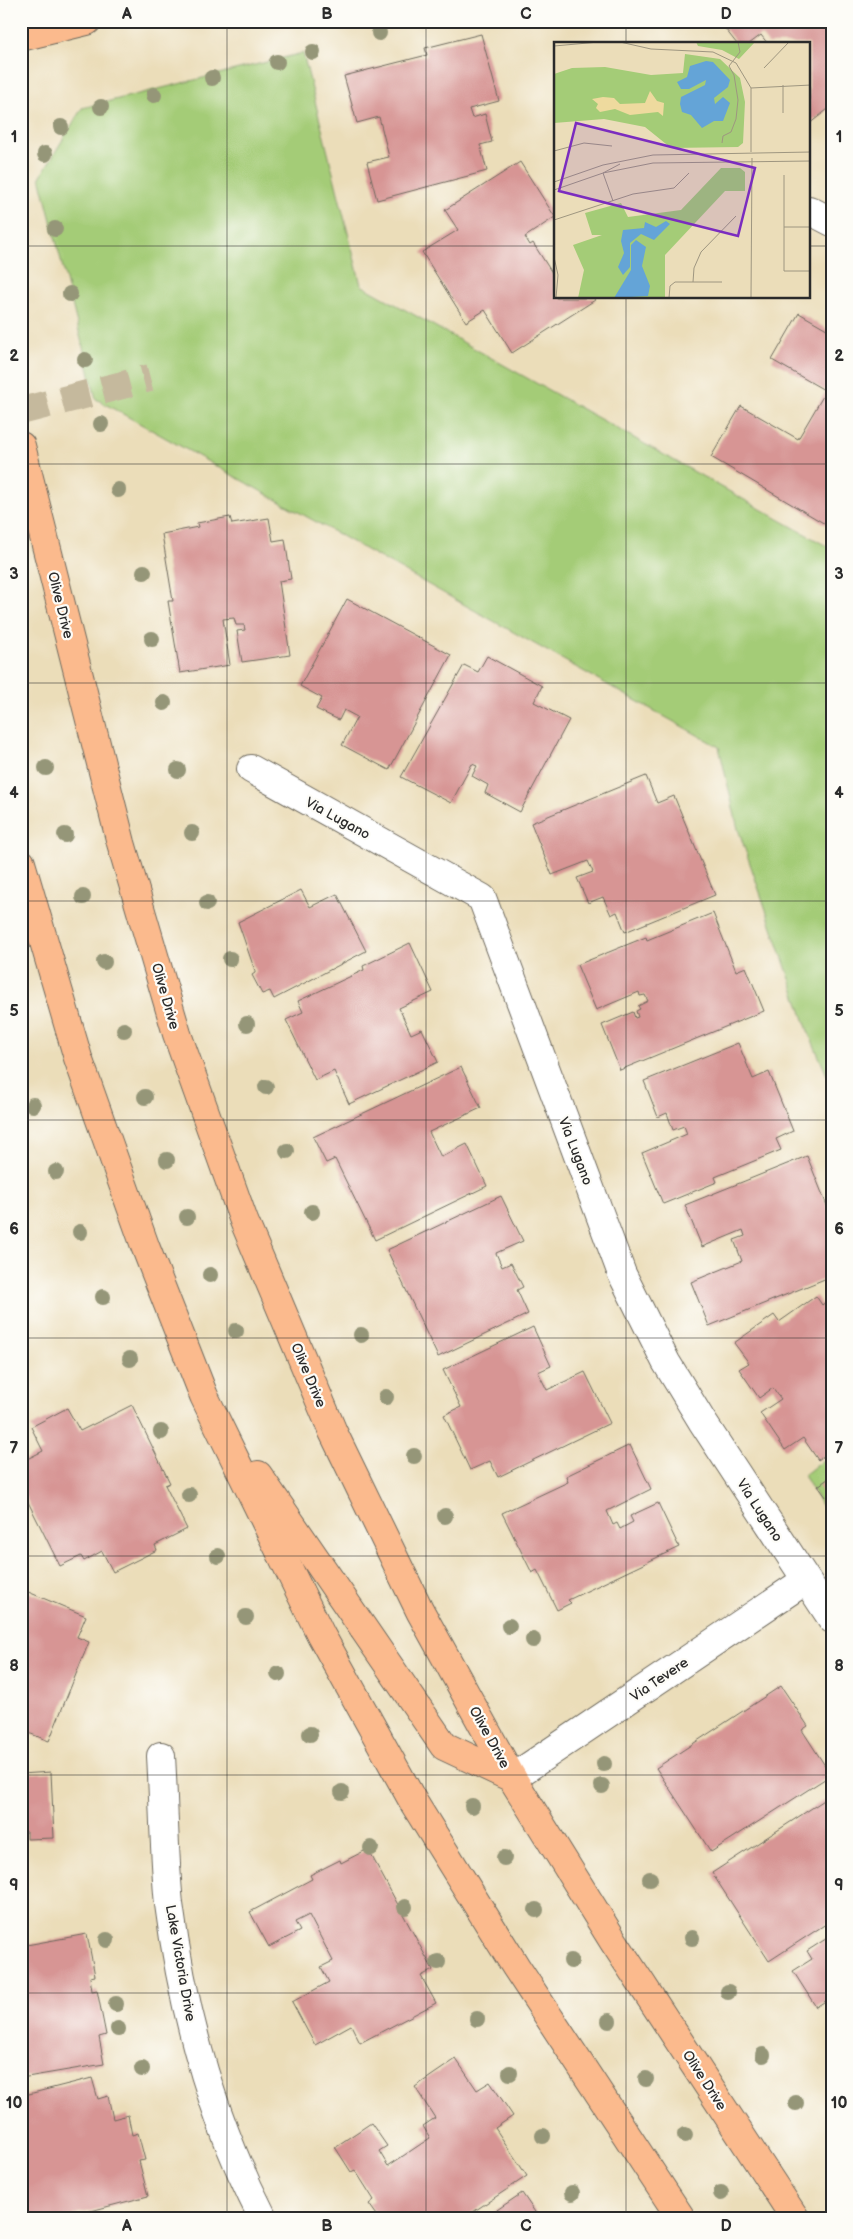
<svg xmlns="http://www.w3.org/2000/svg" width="853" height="2239" viewBox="0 0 853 2239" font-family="'Balsamiq Sans',sans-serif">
<rect width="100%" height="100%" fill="#fdfcf7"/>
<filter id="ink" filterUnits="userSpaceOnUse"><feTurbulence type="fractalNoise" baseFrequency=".02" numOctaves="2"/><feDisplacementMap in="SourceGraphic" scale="10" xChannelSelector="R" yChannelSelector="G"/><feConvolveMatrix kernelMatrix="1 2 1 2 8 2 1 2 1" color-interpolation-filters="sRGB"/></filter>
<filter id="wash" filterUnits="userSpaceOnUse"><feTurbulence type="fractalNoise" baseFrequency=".0096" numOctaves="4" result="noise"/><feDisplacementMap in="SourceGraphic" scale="20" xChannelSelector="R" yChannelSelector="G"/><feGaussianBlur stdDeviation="1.12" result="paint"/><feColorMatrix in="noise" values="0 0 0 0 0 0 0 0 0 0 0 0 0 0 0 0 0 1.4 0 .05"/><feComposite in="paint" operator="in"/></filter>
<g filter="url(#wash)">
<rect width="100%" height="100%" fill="#ebddb9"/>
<g fill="#a4cc77" stroke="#687c51">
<path d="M303 53 361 285 832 549V1087L808 1031 738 829 719 747 96 399 40 177 82 108Z"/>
<path d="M832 1453V1524L804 1475Z"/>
</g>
<g id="blocks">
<g fill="#d79594">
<path d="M719 21H832V106L809 124V44H768L761 35 749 44H737Z"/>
<path d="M481 34 499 101 469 109 472 118 485 114 492 142 480 145 487 171 377 200 367 162 389 157 379 117 357 123 344 76 427 55 425 48Z"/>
<path d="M520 162 555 217 525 237 530 245 533 243 554 276 556 275V298H594L595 300 512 353 485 310 466 322 422 252 458 230 445 210Z"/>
<path d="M799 313 832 332V528L711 457 741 406 798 439 826 391 772 360Z"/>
<path d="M230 517 232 524 269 518 273 541 285 539 291 579 279 581 290 655 242 662 237 631 245 630 244 625H236L234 618 223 619 230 665 180 673 168 601H173L162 534 198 527 197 523Z"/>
<path d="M347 599 451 655 389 770 342 745 357 717 344 710 339 720 316 709 322 698 300 686Z"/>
<path d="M487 656 542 686 534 702 569 720 520 812 485 793 488 785 472 776 477 766 472 764 451 803 401 777 464 665 478 672Z"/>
<path d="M646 776 657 803 674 796 715 895 625 932 617 912 611 915 603 897 588 903 577 878 593 872 588 861 552 875 531 823Z"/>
<path d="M301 890 310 907 337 894 366 951 274 999 270 991 262 994 252 975 255 973V971L238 922Z"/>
<path d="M713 913 736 971 746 967 764 1011 620 1070 602 1025 633 1012 635 1018 638 1017 636 1011 640 1009 638 1006 648 1001 645 995 640 996 639 992 596 1010 577 965 646 937 647 940Z"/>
<path d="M410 943 433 992 399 1008 411 1034 422 1029 438 1062 349 1104 334 1071 315 1080 286 1020 303 1012 298 1001 364 970 363 966Z"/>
<path d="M738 1043 753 1079 769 1072 793 1131 776 1139 781 1150 715 1177 717 1182 663 1204 642 1153 687 1134 684 1126 673 1130 667 1113 658 1117 644 1081Z"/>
<path d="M461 1067 481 1108 429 1132 441 1157 467 1144 487 1186 375 1240 335 1159 326 1163 313 1137Z"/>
<path d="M807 1156 832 1218V1276L709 1326 691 1282 742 1261 734 1240 745 1236 743 1230 702 1247 685 1205Z"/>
<path d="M501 1196 523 1241 496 1253 502 1267 511 1263 523 1287 517 1290 528 1314 438 1357 387 1250Z"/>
<path d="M816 1296 822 1305 832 1297V1450L818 1460 803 1438 785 1450 760 1413 781 1399 773 1388 759 1398 739 1369 749 1363 734 1343 774 1315 779 1322Z"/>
<path d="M533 1327 551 1366 538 1372 547 1390 585 1372 610 1423 498 1477 490 1461 470 1470 444 1415 461 1407 443 1370Z"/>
<path d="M132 1405 170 1483 165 1485 187 1529 155 1545 157 1550 113 1572 102 1551 84 1561 81 1556 60 1566 21 1488V1462L43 1451 31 1427 67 1408 80 1431Z"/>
<path d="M630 1445 651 1489 607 1511 613 1525 617 1523 620 1529 633 1522 630 1516 658 1503 679 1547 568 1600 571 1603 557 1610 537 1570 532 1573 502 1513 568 1482 566 1476Z"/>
<path d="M832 1476V1505L818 1486Z"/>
<path d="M21 1589 86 1616 77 1637 89 1642 49 1741 21 1730Z"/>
<path d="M781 1686 808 1726 802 1730 831 1775 711 1852 656 1768Z"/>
<path d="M51 1772 54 1838 27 1839V1832H21V1774Z"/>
<path d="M832 1795V1920L769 1961 712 1873Z"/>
<path d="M368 1849 433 1970 421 1976 436 2003 360 2043 351 2025 315 2045 292 2002 329 1982 321 1967 333 1961 309 1915 295 1922 300 1931 269 1947 250 1912 312 1879 310 1875 340 1860 341 1863Z"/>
<path d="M87 1934 95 1976 90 1977 92 1991 97 1990 106 2035 99 2037 104 2064 21 2078V1946Z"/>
<path d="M832 1935V1997L816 2007 793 1971 812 1959 807 1951Z"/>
<path d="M456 2059 477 2090 490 2082 513 2116 495 2128 527 2176 464 2218H379L369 2204 374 2200 355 2170 351 2172 335 2147 371 2123 387 2146 379 2151 388 2166 430 2138 423 2126 435 2118 415 2087Z"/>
<path d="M92 2078 98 2099 108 2096 113 2119 128 2115 132 2135 138 2133 145 2160 139 2161 148 2196 64 2218H21V2096Z"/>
<path d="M522 2193 539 2218H485Z"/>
</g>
</g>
</g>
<g filter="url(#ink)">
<use href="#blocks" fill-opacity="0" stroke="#6e695d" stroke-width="1"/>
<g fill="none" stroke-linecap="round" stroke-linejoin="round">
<path stroke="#c5b99d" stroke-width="28" stroke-dasharray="28 14" stroke-linecap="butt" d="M21 411 150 378"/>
<g stroke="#6e695d" stroke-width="30">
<g id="minor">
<path d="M809 210 832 222"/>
<path d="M251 769 482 898 622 1274 666 1362 702 1421 832 1619"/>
<path d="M161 1756C164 1805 164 1855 169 1904 183 2012 213 2121 263 2218"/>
<path d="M512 1778 806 1580"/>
</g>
</g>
<g stroke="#6e695d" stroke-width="30">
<g id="major">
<path d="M21 37 87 21"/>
<path d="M21 446 121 843 177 1034 244 1221 333 1432 420 1611 512 1778 614 1942 795 2218"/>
<path d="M21 863 78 1058 145 1246 204 1396 321 1635 414 1803 516 1967 681 2218"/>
<path d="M258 1475 444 1746 512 1778"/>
</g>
</g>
<use href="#minor" stroke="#fff" stroke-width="28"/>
<use href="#major" stroke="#fbba8d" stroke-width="28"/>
</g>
<g fill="#959678">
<circle cx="379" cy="33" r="8"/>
<circle cx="313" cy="52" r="8"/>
<circle cx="277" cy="62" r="8"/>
<circle cx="212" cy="78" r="8"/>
<circle cx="154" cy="95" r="8"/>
<circle cx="101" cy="107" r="8"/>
<circle cx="61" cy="127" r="8"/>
<circle cx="45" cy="154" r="8"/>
<circle cx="55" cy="229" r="8"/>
<circle cx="70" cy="294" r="8"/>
<circle cx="85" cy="360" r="8"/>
<circle cx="101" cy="424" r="8"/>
<circle cx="118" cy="490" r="8"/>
<circle cx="144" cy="572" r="8"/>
<circle cx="152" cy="639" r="8"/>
<circle cx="164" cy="703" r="8"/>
<circle cx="46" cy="768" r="8"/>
<circle cx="178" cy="770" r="8"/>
<circle cx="192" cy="833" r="8"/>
<circle cx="65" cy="835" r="8"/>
<circle cx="83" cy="897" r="8"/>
<circle cx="207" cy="903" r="8"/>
<circle cx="230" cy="959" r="8"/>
<circle cx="104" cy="962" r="8"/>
<circle cx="247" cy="1024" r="8"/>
<circle cx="124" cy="1030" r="8"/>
<circle cx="266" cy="1087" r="8"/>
<circle cx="145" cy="1097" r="8"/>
<circle cx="33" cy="1105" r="8"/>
<circle cx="287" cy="1151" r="8"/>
<circle cx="167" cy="1160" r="8"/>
<circle cx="56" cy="1172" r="8"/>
<circle cx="312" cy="1212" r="8"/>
<circle cx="187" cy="1217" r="8"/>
<circle cx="80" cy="1232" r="8"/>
<circle cx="210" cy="1275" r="8"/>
<circle cx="103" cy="1297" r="8"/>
<circle cx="236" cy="1331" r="8"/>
<circle cx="361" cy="1335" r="8"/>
<circle cx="130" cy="1359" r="8"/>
<circle cx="386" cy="1397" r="8"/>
<circle cx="161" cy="1432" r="8"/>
<circle cx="414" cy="1456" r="8"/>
<circle cx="189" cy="1495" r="8"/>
<circle cx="445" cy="1516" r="8"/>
<circle cx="218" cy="1556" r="8"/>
<circle cx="246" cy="1617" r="8"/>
<circle cx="509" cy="1626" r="8"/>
<circle cx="533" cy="1640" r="8"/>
<circle cx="278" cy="1674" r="8"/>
<circle cx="310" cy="1734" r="8"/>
<circle cx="604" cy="1764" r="8"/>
<circle cx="602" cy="1786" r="8"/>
<circle cx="342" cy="1792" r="8"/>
<circle cx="472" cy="1806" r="8"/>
<circle cx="371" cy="1848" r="8"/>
<circle cx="504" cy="1858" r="8"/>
<circle cx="650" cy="1879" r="8"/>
<circle cx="405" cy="1907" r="8"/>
<circle cx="536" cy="1910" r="8"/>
<circle cx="692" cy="1938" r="8"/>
<circle cx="107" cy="1940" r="8"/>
<circle cx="571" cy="1961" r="8"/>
<circle cx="438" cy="1962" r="8"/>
<circle cx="728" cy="1992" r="8"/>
<circle cx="116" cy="2004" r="8"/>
<circle cx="477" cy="2019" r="8"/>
<circle cx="609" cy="2021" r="8"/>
<circle cx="118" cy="2029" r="8"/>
<circle cx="763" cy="2055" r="8"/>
<circle cx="142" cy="2069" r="8"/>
<circle cx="510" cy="2073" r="8"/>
<circle cx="646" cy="2079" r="8"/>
<circle cx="796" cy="2103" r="8"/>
<circle cx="685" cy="2135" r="8"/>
<circle cx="543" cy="2136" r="8"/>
<circle cx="572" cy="2193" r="8"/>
<circle cx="721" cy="2193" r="8"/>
</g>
</g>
<path fill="none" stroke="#2b2b2b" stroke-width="1" stroke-opacity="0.55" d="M227 21V2218M426 21V2218M626 21V44M21 246H556M809 246H832M626 298V2218M21 464H832M21 683H832M21 901H832M21 1120H832M21 1338H832M21 1556H832M21 1775H832M21 1993H832"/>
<g text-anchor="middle" stroke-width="4.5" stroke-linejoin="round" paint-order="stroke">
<g font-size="14" fill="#2b2b2b" stroke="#fdfcf7">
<text transform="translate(61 605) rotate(76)" y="5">Olive Drive</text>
<text transform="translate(338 818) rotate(29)" y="5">Via Lugano</text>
<text transform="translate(166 996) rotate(74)" y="5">Olive Drive</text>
<text transform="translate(576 1151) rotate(69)" y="5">Via Lugano</text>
<text transform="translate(309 1375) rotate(67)" y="5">Olive Drive</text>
<text transform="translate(760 1510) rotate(57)" y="5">Via Lugano</text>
<text transform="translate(659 1679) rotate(-34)" y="5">Via Tevere</text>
<text transform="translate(490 1737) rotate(61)" y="5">Olive Drive</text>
<text transform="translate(181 1963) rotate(80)" y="5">Lake Victoria Drive</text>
<text transform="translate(705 2080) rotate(57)" y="5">Olive Drive</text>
</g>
</g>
<g transform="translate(554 42)">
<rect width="256" height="256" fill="#ebddb9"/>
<path d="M142 0H201L185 17 168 8 144 4ZM131 12 166 17 186 36 191 60 189 101 184 105 117 106 91 85 50 77 0 81V32L18 26 51 25 97 33 129 31ZM167 126H186L191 130V149H171L111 213V256H24L30 228 19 203 48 193H38L31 171 67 161 74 175 127 168Z" fill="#a4cc77"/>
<path d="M96 49 103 59 110 61 109 74 104 70 76 73 61 67 46 70 42 66 44 62 38 57 49 55 60 56 66 62 91 61Z" fill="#eeda9e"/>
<path d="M152 19 159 20 176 38 174 45 160 56 161 62 169 55 176 61 169 79H160L148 86 137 73 128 70 126 62 127 55 151 43 152 38 135 47H127L123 40 133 35 136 24ZM91 180 102 185 112 179 116 182 100 198 87 192 76 201V225L69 233 64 225 70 211 67 199 69 188 90 186ZM82 198 92 205 88 224 96 244 94 254 60 256 77 228V203Z" fill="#64a4d7"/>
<path fill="none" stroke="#9e9680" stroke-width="1" d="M66 0 97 7 159 10 182 21 197 46V110M0 4 45 0M210 26 235 0M229 43V71M197 46 257 43M168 101 169 94 177 90 182 77 184 58 180 33 175 24 186 10 184 0M0 109 30 101 58 104M49 131 59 159M49 131 66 122M230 133V229H257M0 140 49 123 99 113 257 110M0 148 49 131 99 121 257 119M0 178 79 152 120 146 135 131M230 185H257M0 215 4 233 2 256M139 240 140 226 147 210 182 174M115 256 116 244 121 240H168M197 256 198 116"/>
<path fill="#7b2cbf" fill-opacity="0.15" stroke="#7b2cbf" stroke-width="2.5" d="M22 81 201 126 184 194 5 149Z"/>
<rect width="256" height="256" fill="none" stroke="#2b2b2b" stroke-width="2.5"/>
</g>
<rect width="853" height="2239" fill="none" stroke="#fdfcf7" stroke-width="55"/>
<rect x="28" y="28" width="798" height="2184" fill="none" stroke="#2b2b2b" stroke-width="2"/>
<g font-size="16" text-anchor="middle" font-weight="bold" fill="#2b2b2b">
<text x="127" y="19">A</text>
<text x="327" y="19">B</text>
<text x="526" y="19">C</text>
<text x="726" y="19">D</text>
<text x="14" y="142">1</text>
<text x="839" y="142">1</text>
<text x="14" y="361">2</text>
<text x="839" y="361">2</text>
<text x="14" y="579">3</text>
<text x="839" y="579">3</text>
<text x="14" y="798">4</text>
<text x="839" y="798">4</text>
<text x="14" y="1016">5</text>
<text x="839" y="1016">5</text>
<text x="14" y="1234">6</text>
<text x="839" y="1234">6</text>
<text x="14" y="1453">7</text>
<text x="839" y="1453">7</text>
<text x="14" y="1671">8</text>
<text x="839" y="1671">8</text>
<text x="14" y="1890">9</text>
<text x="839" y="1890">9</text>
<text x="14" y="2108">10</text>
<text x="839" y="2108">10</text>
<text x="127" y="2231">A</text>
<text x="327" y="2231">B</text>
<text x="526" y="2231">C</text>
<text x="726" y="2231">D</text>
</g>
</svg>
